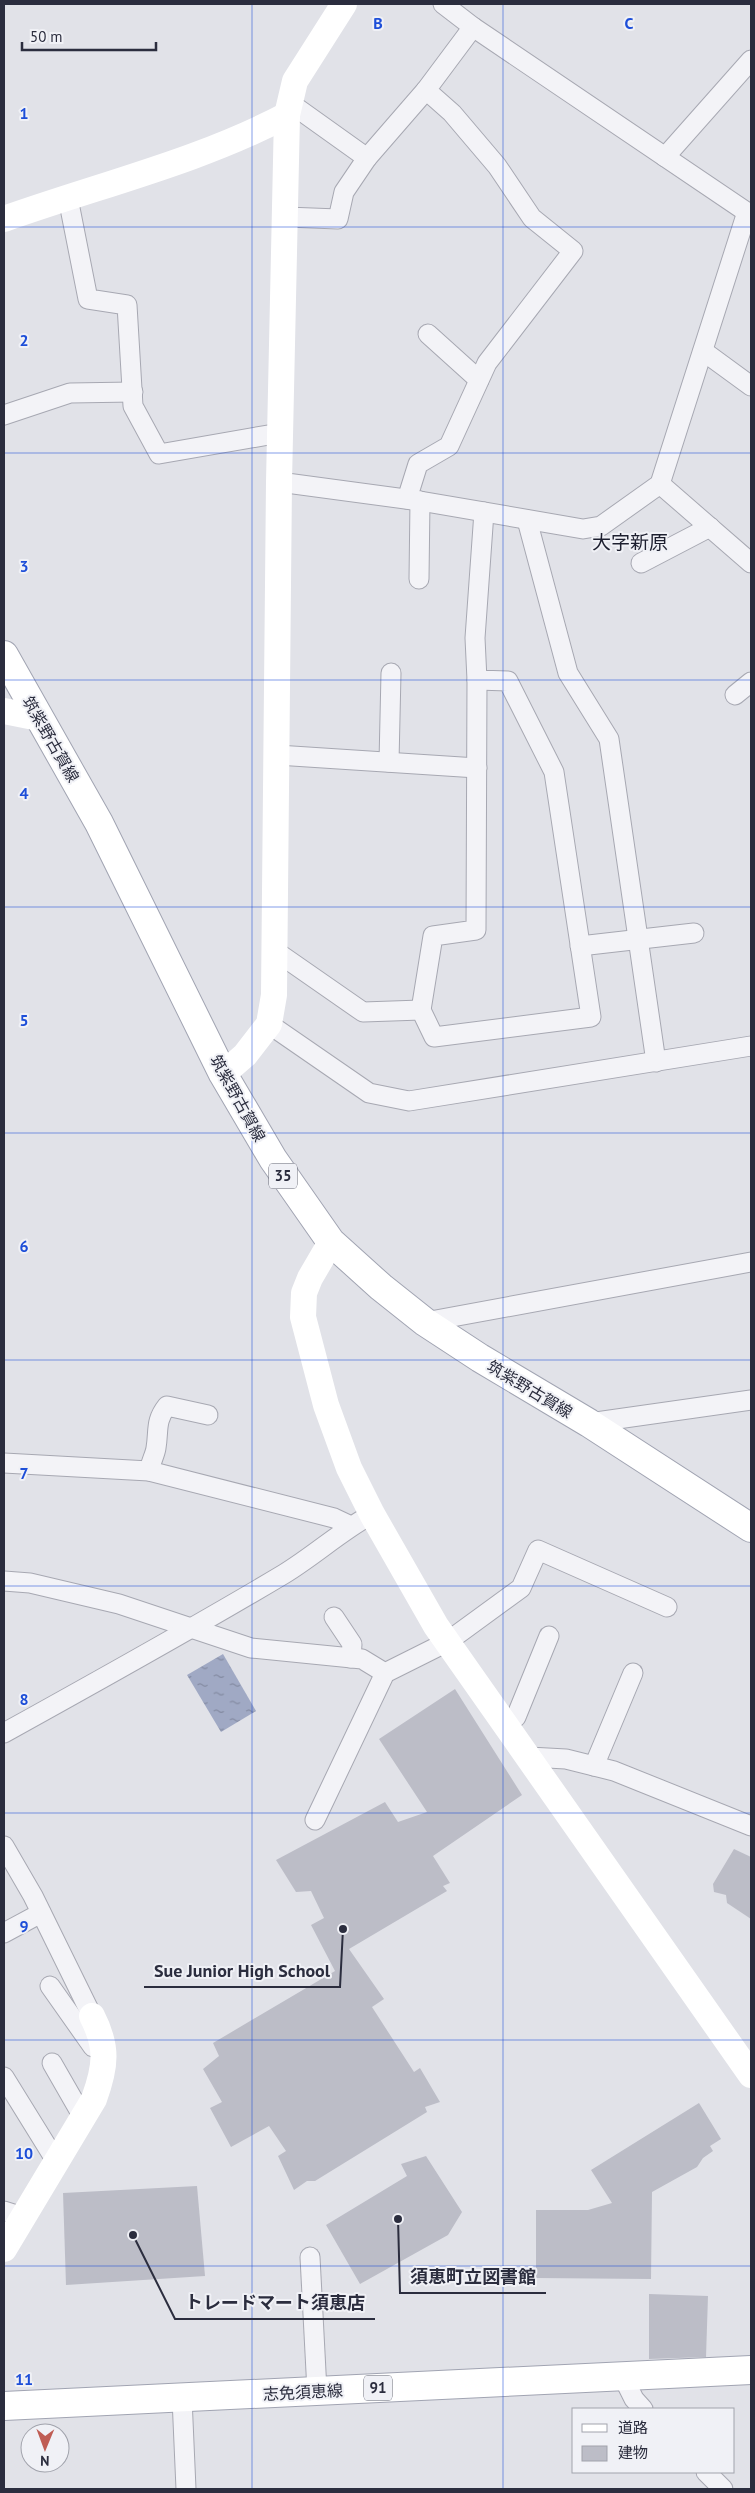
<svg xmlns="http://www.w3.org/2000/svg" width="755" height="2493" viewBox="0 0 755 2493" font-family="'PT Sans','Noto Sans JP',sans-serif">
<defs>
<pattern id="water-ripples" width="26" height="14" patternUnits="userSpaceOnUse" patternTransform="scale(1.25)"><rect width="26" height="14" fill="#a0a9c4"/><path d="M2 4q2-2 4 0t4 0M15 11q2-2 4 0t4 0" fill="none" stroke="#838aa1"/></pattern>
</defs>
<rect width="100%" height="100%" fill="#e1e2e8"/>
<path fill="url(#water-ripples)" d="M223 1654 256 1711 221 1732 187 1675Z"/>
<g fill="#bcbdc7">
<path d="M455 1689 522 1795 433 1856 450 1883 443 1886 447 1891 349 1949 384 1999 372 2007 414 2072 420 2068 440 2102 425 2107 427 2112 315 2181H307L294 2190 278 2156 286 2151 269 2126 231 2147 210 2108 222 2102 203 2069 219 2056 213 2043 335 1971 311 1925 324 1918 311 1891 296 1892 276 1860 385 1802 398 1822 427 1812 379 1739Z"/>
<path d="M734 1849 751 1857V1919L727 1903 726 1895 714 1892 713 1884Z"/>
<path d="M699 2103 721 2139 710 2146 713 2151 703 2158 697 2167 652 2192 651 2279 536 2278V2210H588L612 2203 591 2170Z"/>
<path d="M426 2156 462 2212 448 2235 360 2284 326 2225 407 2176 401 2164Z"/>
<path d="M197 2186 205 2276 66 2285 63 2193Z"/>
<path d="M649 2294 708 2296 706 2357 649 2359Z"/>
</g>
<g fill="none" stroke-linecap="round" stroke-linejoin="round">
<g stroke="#a7a8b2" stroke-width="21">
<g id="street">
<path d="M443 4 473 27 751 215"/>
<path d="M290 103 367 158 426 90"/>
<path d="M665 157 751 60"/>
<path d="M68 198 88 299 127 305 133 406 159 454 280 433"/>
<path d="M286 217 338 219 344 192 367 158"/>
<path d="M428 334 479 380"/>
<path d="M703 351 751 386"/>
<path d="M4 415 70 393 133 392"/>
<path d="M279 482 420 501 583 529 601 526 660 484 747 212"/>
<path d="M660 484 751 563"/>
<path d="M407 499 418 464 449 446 487 363 573 251 532 218 497 166 452 113 426 90 473 27"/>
<path d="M527 520 568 673 609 739 656 1062"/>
<path d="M641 563 710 527"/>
<path d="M419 579 420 501"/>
<path d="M735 695 751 682"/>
<path d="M277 755 477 768"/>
<path d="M389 762 391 673"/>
<path d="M580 946 694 933"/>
<path d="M281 955 363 1012 421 1010 434 1037 591 1017 554 772 508 681 477 680 475 638 484 512"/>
<path d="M421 1010 433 936 476 930 477 680"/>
<path d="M269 1024 369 1093 409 1101 751 1046"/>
<path d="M425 1322 751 1262"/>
<path d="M589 1423 751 1400"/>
<path d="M4 1463 149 1471 334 1518 351 1526"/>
<path d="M149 1471C151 1461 155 1455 156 1448 159 1430 155 1421 167 1406L208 1415"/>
<path d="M4 1581 30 1583 119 1604 251 1648 362 1659 385 1673"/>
<path d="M334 1617 352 1644 351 1658"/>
<path d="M506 1725 516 1717 549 1636"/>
<path d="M4 1733C98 1681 192 1629 284 1574 315 1555 341 1531 372 1514"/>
<path d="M529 1757 566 1759 614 1771 751 1826"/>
<path d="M594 1766 633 1673"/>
<path d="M315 1820 385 1673 447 1642 521 1588 538 1550 667 1607"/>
<path d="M4 1846 33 1896 92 2016"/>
<path d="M4 1933 41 1913"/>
<path d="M50 1986 93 2047 104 2049"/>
<path d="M52 2063 83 2117"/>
<path d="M4 2077 56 2161"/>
<path d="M4 2211 23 2217"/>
<path d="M310 2257 317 2391"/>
<path d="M622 2375 634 2399 643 2409"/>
<path d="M182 2398 186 2489"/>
<path d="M706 2472 723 2489"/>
</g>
</g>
<g stroke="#a1a4b2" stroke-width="30">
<g id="primary">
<path d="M4 655 99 823 223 1074 273 1159 331 1242 381 1287 425 1322 480 1358 589 1423 751 1528"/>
<path d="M4 2406 751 2370"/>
</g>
</g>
<use href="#street" stroke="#f3f3f7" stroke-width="19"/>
<g stroke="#fff" stroke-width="26">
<path d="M4 219C99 185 198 162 287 115"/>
<path d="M4 711 39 718"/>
<path d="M223 1074 245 1055 269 1024 274 995 279 482 287 115 295 81 344 4"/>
<path d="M331 1242 310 1278 304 1293 303 1317 326 1405 349 1468 372 1514 436 1626 751 2075"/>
<path d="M4 2249 94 2099C106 2066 108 2047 92 2016"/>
</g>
<use href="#primary" stroke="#fff" stroke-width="28"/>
</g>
<path fill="none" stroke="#1d4ed8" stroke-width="1" stroke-opacity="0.55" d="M252 4V2489M503 4V2489M4 227H751M4 453H751M4 680H751M4 907H751M4 1133H751M4 1360H751M4 1586H751M4 1813H751M4 2040H751M4 2266H751"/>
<g text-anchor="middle" stroke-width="4" stroke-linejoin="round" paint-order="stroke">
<g fill="#f0f1f6" stroke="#666875" stroke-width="1">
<rect x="269" y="1163.5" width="28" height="25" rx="4"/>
<rect x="364" y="2375.5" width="28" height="25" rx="4"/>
</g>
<g font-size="15" font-weight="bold" fill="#2b2d3e">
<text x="283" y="1181">35</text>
<text x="378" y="2393">91</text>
</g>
<g font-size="16" fill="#2b2d3e" stroke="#f0f1f6">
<text transform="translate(51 739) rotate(60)" y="6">筑紫野古賀線</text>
<text transform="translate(238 1098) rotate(61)" y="6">筑紫野古賀線</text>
<text transform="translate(530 1389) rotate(31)" y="6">筑紫野古賀線</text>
<text transform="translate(303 2392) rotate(-3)" y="6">志免須恵線</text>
</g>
<g font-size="19" fill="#1d1f2f" stroke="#f0f1f6">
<text x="630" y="549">大字新原</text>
</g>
</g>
<g font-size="16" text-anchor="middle" font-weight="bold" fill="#1d4ed8" stroke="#f0f1f6" stroke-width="4" stroke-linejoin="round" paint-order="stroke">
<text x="378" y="29">B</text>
<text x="629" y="29">C</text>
<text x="24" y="119">1</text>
<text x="24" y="346">2</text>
<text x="24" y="572">3</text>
<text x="24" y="799">4</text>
<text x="24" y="1026">5</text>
<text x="24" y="1252">6</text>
<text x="24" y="1479">7</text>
<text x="24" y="1705">8</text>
<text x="24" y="1932">9</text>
<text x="24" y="2159">10</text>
<text x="24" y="2385">11</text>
</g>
<path fill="none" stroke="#2b2d3e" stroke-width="2" d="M343 1929L340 1987H144M398 2219L400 2293H546M133 2235L175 2319H375"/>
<g fill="#2b2d3e" stroke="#f0f1f6" stroke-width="2">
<circle cx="343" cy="1929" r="5"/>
<circle cx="398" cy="2219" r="5"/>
<circle cx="133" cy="2235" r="5"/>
</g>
<g font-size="18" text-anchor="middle" font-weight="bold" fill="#2b2d3e" stroke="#f0f1f6" stroke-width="4" stroke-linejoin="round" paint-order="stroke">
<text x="242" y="1977">Sue Junior High School</text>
<text x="473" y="2283">須恵町立図書館</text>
<text x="275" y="2309">トレードマート須恵店</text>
</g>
<rect width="755" height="2493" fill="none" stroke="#2b2d3e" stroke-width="10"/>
<rect x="572" y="2408" width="162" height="65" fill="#f0f1f6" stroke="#a1a3ac"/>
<rect x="582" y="2424" width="25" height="8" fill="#ffffff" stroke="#a1a3ac"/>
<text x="618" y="2433" font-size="15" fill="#2b2d3e">道路</text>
<rect x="582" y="2446" width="25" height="15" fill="#bcbdc7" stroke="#a1a3ac"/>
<text x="618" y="2458" font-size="15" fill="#2b2d3e">建物</text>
<g transform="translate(45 2448) rotate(181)"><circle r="24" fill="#f0f1f6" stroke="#a1a3ac"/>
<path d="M0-4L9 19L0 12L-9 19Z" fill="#bf5d54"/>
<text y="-8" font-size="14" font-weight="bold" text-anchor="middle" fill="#2b2d3e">N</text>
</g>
<path d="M22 42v8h134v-8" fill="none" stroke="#2b2d3e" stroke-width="2.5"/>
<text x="30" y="42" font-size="15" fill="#2b2d3e" stroke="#f0f1f6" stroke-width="4" paint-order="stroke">50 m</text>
</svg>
